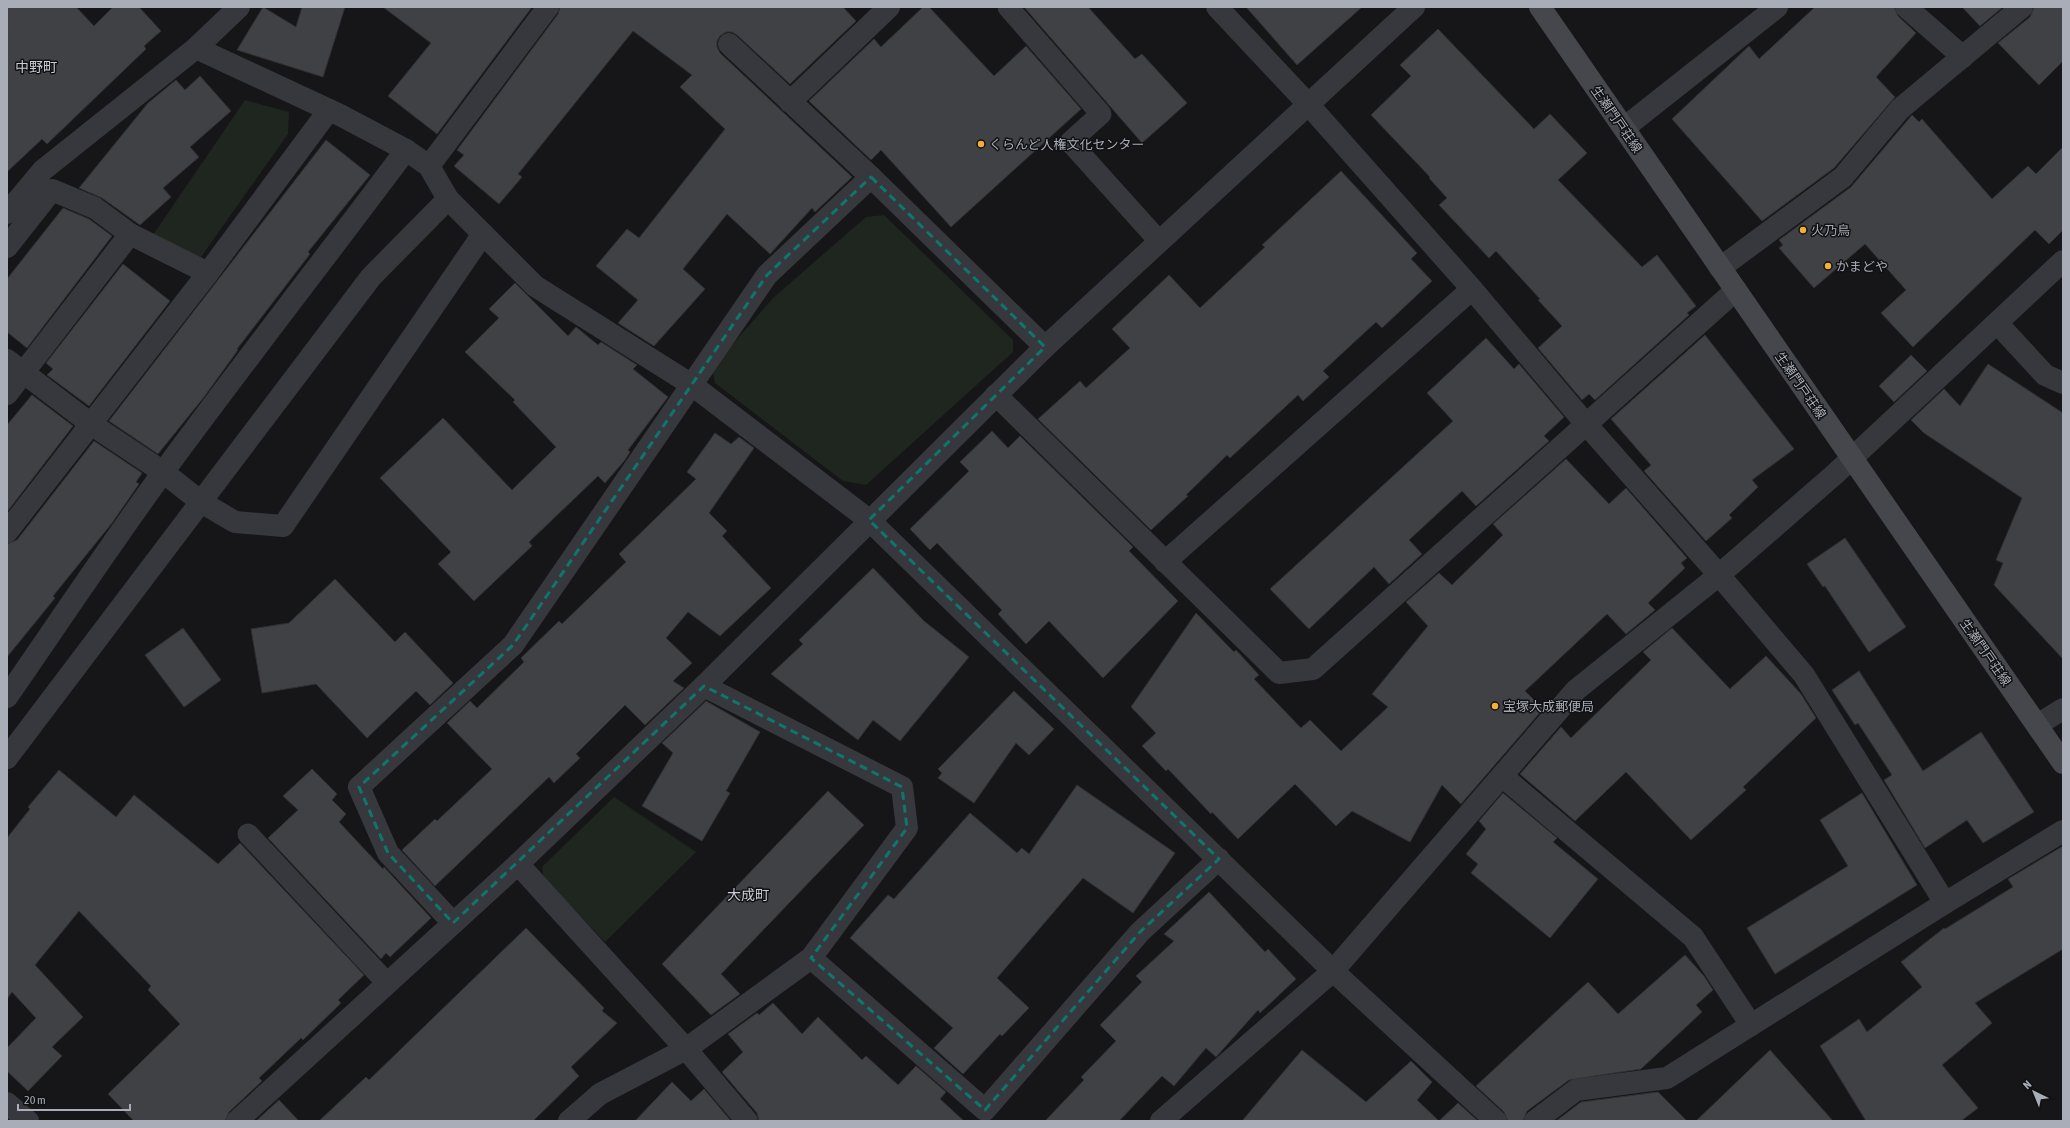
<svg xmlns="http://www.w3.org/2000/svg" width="2070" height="1128" viewBox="0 0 2070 1128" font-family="'Asap Condensed','Noto Sans JP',sans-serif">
<rect width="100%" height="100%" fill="#161618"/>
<g fill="#1e261f">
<path d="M245 100 289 112 288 134 201 257 153 235Z"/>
<path d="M884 215 1013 340V352L866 485 843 481 715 383 712 368 773 298 866 217Z"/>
<path d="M614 797 696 852 605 942 544 878 542 867Z"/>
</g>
<g fill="#404145" stroke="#303034">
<path d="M7 7H76L94 26 113 7H139L161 31 144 46 146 49 47 144 42 139 7 172Z"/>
<path d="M263 7 296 27 302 7H345L323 77 237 50Z"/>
<path d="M383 7H532L437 134 388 96 431 43Z"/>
<path d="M560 7H843L856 21 790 84 737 35 732 32H726L720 36 717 41V47L720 53 852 177 815 212 812 208 770 254 727 214 683 269 705 289 654 346 618 323 638 300 596 266 627 229 639 238 725 129 680 87 692 75 633 31 518 174 522 177 499 204 454 166 464 155 457 150 558 14Z"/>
<path d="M923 7H929L994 76 1026 46 1081 109 951 227 881 150 871 160 809 101 874 39 881 47Z"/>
<path d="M1024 7H1088L1135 59 1142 54 1187 103 1142 143Z"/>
<path d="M1246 7H1362L1297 65Z"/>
<path d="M1815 7H1894L1898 16 1916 33 1876 77 1895 97 1834 168 1762 221 1672 119 1749 46 1759 59Z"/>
<path d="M1962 7H2003L1980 26Z"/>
<path d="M2034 7H2063V61L2039 85 1998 43 2030 17Z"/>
<path d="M1438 29 1534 129 1550 114 1587 153 1558 180 1642 267 1657 255 1696 306 1687 313 1689 315 1595 400 1589 394 1582 400 1538 348 1562 326 1538 300 1540 299 1496 251 1489 258 1439 205 1447 198 1429 178 1430 177 1371 115 1411 76 1400 65Z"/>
<path d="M200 76 231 111 190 147 199 157 163 188 171 197 140 225 102 198 79 188 148 103 176 80 185 90Z"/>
<path d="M1912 115 1919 122 1922 119 1992 199 2028 166 2036 174 2063 147V230L2049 244 2035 230 1913 347 1881 313 1906 290 1865 244 1814 288 1779 248 1783 245 1779 240 1851 187Z"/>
<path d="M326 140 370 175 308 252 310 254 237 349 238 350 204 397 158 454 109 421Z"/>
<path d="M1341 171 1417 253 1411 259 1432 281 1382 328 1376 322 1323 371 1329 377 1303 401 1298 395 1230 458 1227 455 1186 495 1188 496 1151 530 1038 419 1080 381 1086 388 1130 348 1112 329 1169 275 1200 308 1265 247 1262 245Z"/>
<path d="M63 208 89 219 112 236 27 348 7 332V279Z"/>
<path d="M123 264 170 301 89 406 47 375 53 369 46 363Z"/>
<path d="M515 283 568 336 576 327 598 345 601 342 637 365 633 369 668 397 628 450 630 452 625 460 605 483 598 476 529 542 532 546 474 601 438 564 451 552 380 478 443 418 512 490 556 447 513 402 515 400 465 352 499 318 489 309Z"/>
<path d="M1705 335 1794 449 1752 480 1758 487 1729 515 1732 518 1706 541 1644 471 1651 465 1611 419Z"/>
<path d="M1486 338 1514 369 1519 364 1564 417 1544 436 1549 441 1476 506 1462 491 1409 540 1422 554 1389 584 1374 567 1309 629 1270 589 1453 421 1427 393Z"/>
<path d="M1911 355 1927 371 1894 402 1879 386Z"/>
<path d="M1988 364 2063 413V659L1994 585 2003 563 1996 560 2022 498 1924 433 1911 420 1944 389 1960 406Z"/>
<path d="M32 395 73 426 7 512V425Z"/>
<path d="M992 431 1008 448 1020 436 1133 547 1129 551 1178 601 1103 678 1049 621 1026 644 998 614 1002 610 937 543 930 550 910 529 969 471 960 462Z"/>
<path d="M715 433 731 444 739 437 754 448 709 513 727 531 722 536 771 588 720 636 688 612 666 638 692 663 673 681 684 688 645 725 625 705 576 754 580 758 554 783 549 777 435 886 402 850 435 819 437 821 492 769 447 723 470 701 477 708 524 662 521 658 559 621 562 624 626 562 619 554 696 479 687 472Z"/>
<path d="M94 441 142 473 136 482 139 484 112 523 53 596 55 598 7 657V544L17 540Z"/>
<path d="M1566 459 1609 504 1626 488 1687 558 1681 563 1685 568 1648 603 1655 610 1626 634 1607 614 1525 691 1543 709 1461 804 1442 785 1410 842 1352 811 1336 826 1295 784 1238 839 1212 812 1211 814 1168 769 1166 771 1142 746 1156 733 1131 707 1196 613 1234 652 1236 650 1259 675 1254 679 1301 728 1310 720 1341 751 1388 707 1372 694 1428 626 1406 602 1439 573 1452 585 1503 535 1493 524Z"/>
<path d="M1845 538 1906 627 1869 652 1825 586 1823 587 1807 564Z"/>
<path d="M873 568 924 621 969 657 900 741 873 720 858 740 771 674 803 644 799 640Z"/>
<path d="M335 579 395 642 405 632 453 683 430 705 416 691 367 738 316 684 262 693 251 629 289 623Z"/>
<path d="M183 628 221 680 184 707 145 655Z"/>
<path d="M1672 628 1730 689 1766 656 1801 694 1816 718 1743 787 1746 790 1691 840 1626 772 1575 821 1520 774 1561 727 1571 738 1651 660 1643 652Z"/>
<path d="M1859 671 1923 771 1981 732 2034 812 1983 843 1967 820 1925 848 1884 780 1892 775 1858 723 1855 725 1832 690Z"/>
<path d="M1014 691 1054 729 1029 755 1016 743 974 803 938 778 942 773 938 769Z"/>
<path d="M706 701 760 732 726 791 730 793 702 841 642 806 673 753 662 743Z"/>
<path d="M312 769 337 794 332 800 346 814 339 822 383 869 384 867 431 918 390 957 386 953 381 959 268 838 298 810 283 796Z"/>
<path d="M59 770 116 817 134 795 218 864 240 843 364 975 338 1000 341 1003 303 1040 301 1038 259 1078 262 1081 229 1112 225 1121H134L108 1094 180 1024 148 990 151 986 79 911 35 965 83 1017 52 1047 62 1056 28 1091 7 1071V1048L36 1018 12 992 7 999V838L30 809 28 807Z"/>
<path d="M1077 785 1175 853 1133 913 1083 878 997 978 1029 1008 1002 1036 1000 1034 963 1074 934 1048 953 1028 850 938 888 895 894 899 970 813 1017 853 1022 848 1029 854Z"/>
<path d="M828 791 864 825 721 974 740 994 711 1015 662 964Z"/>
<path d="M1503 793 1557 838 1553 842 1598 879 1550 938 1471 873 1478 864 1466 854 1486 829 1479 821Z"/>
<path d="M1862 793 1917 885 1775 974 1747 928 1848 866 1820 820Z"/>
<path d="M2063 846V949L1975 1003 1992 1023 1942 1065 1978 1108 1961 1121H1866L1820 1046 1859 1019 1867 1032 1922 987 1901 962 1944 928 1945 929 2013 887 2008 879Z"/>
<path d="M1209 892 1265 952 1268 949 1296 979 1260 1013 1258 1010 1216 1057 1206 1048 1174 1086 1162 1076 1119 1121H1045L1084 1080 1081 1077 1116 1041 1100 1025 1142 982 1136 976 1174 941 1164 934Z"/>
<path d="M526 928 604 1008 602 1011 617 1023 571 1067 579 1076 533 1121H319L366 1077 369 1080Z"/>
<path d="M1685 955 1704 976 1713 990 1696 1005 1702 1012 1641 1069 1569 1080 1527 1111 1523 1121H1508L1504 1112 1476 1086 1588 982 1618 1014Z"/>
<path d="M773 1003 802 1034 818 1017 862 1060 866 1056 898 1085 916 1066 946 1092 940 1099 964 1121H759L757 1113 722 1072 743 1052 728 1034 757 1013 759 1015Z"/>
<path d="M1302 1050 1366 1102 1411 1061 1432 1082 1417 1100 1439 1121 1458 1103 1478 1121H1242Z"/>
<path d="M1770 1050 1833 1121H1696Z"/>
<path d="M672 1082 691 1101 704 1089 731 1121H635Z"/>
<path d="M1658 1092 1687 1121H1556L1581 1102Z"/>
<path d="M279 1100 299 1121H256Z"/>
</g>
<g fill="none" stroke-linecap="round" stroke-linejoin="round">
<g stroke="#37383d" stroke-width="21">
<path d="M1008 7 1101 114 1070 142 1159 241"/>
<path d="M248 834 387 983"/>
</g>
<g stroke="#37383d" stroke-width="22">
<path d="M1217 7 1308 104 1472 289 1586 424 1719 575 1804 675 1945 903"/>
<path d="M1906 7 1963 57"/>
<path d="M729 44 871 177 1045 347"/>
<path d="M196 48 340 115 406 150 429 166 448 199 535 286 692 385 869 520 1333 971 1496 1121"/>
<path d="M790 102 889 7"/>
<path d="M1624 128 1777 7"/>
<path d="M429 166 548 7"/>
<path d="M7 213 43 170 196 48 239 7"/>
<path d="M7 247 52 190 95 208 130 234 208 273"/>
<path d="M1720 268 1843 177 1900 109 2022 7"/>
<path d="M1997 323 2045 375 2063 383"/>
<path d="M7 360 91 424 163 472 201 502 235 522 283 526 483 234"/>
<path d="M7 394 130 234"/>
<path d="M996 395 1279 673 1313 669 1736 290"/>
<path d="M7 532 208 273 329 110"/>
<path d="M1165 562 1472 289"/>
<path d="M7 697C59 622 110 545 164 471 244 362 326 257 406 150"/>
<path d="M2037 725 2063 709"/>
<path d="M7 758 371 277 448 199"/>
<path d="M1502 776 1693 937 1751 1025"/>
<path d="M518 864 686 1049 747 1121"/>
<path d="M453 923 388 853 359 787 513 645 767 275 871 177"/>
<path d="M811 958 985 1110 1140 932 1219 859"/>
<path d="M7 1103 28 1121"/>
<path d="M237 1121 518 864 704 686 1045 347 1414 7"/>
<path d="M569 1121 600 1094 686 1049 811 958 907 828 902 787 704 686"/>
<path d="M1161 1121 1333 971 1576 690 1719 575 1835 474 2063 261"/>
<path d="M1535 1121 1576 1090 1667 1078 1945 903 2063 831"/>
</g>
<path stroke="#45474d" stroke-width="22" d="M1540 7 2063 763"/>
</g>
<path fill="none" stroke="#0f766e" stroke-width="3" stroke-dasharray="8 5" stroke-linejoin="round" d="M871 177 1045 347 869 520 1219 859 1140 932 985 1110 811 958 907 828 902 787 704 686 453 923 388 853 359 787 513 645 767 275Z"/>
<g fill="#f2b134" stroke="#111113" stroke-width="1.5">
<circle cx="981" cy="144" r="4"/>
<circle cx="1803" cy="230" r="4"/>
<circle cx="1828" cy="266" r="4"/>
<circle cx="1495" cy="706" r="4"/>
</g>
<g text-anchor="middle" stroke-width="3" stroke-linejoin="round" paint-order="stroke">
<g font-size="13" fill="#a8adb8" stroke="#111113">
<text transform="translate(1617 119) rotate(55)" y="5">生瀬門戸荘線</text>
<text transform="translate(1801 385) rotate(55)" y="5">生瀬門戸荘線</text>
<text transform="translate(1986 652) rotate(55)" y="5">生瀬門戸荘線</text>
</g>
<g font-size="13" fill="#a8adb8" stroke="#111113" text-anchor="start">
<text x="989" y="149">くらんど人権文化センター</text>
<text x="1811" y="235">火乃鳥</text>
<text x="1836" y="271">かまどや</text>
<text x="1503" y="711">宝塚大成郵便局</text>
</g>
<g font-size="14" fill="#c9ccd4" stroke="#111113">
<text x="36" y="72">中野町</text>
<text x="748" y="900">大成町</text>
</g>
</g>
<rect width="2070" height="1128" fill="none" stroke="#a8adb8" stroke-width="16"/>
<g transform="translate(2034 1092) rotate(317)" stroke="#111113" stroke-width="3" paint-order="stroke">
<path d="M0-3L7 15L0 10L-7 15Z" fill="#a8adb8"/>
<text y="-6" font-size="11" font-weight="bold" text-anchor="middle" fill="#a8adb8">N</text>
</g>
<path d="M18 1104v6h112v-6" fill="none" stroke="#a8adb8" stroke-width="2"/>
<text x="24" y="1104" font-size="12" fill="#a8adb8" stroke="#111113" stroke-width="3" paint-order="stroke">20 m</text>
</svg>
